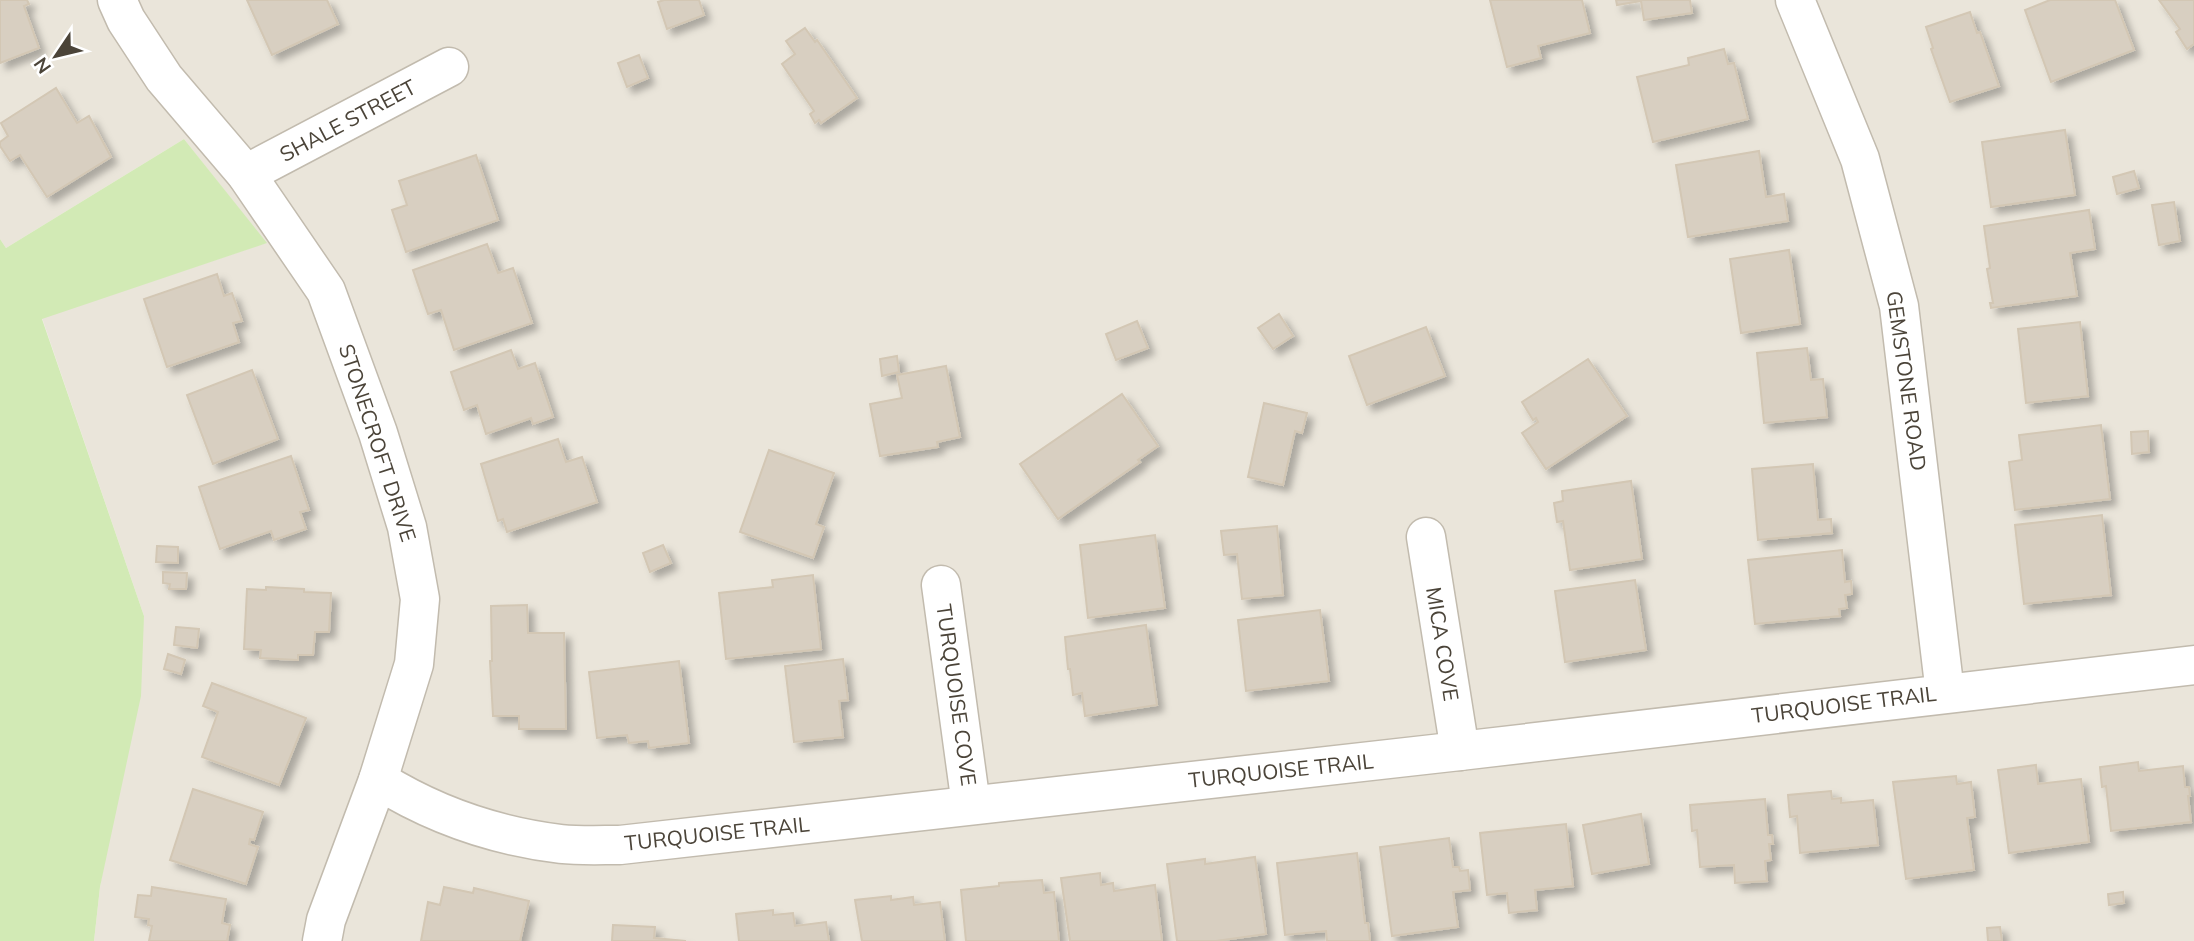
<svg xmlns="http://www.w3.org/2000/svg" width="2194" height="941" viewBox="0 0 2194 941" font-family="Mulish,sans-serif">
<defs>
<filter id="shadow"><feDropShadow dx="6" dy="6" stdDeviation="3.5" flood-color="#0004"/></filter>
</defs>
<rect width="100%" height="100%" fill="#f6f3ec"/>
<path fill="#eae5da" d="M0 0H2194V941H94L100 887 144 616 42 318 266 243 184 139 6 248 0 239Z"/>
<path fill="#d2eab5" d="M184 139 267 243 42 319 144 616 141 696 100 887 94 941H0V239L6 248Z"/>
<g fill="#d8cfc1" stroke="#d3c7b4" stroke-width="2" filter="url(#shadow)">
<path d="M0 0H27L29 4 24 6 39 48 0 63Z"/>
<path d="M247 0H327L338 24 272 55Z"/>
<path d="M664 0H699L704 15 667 29 658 2Z"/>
<path d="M1490 0H1582L1590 33 1538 46 1541 58 1507 67Z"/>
<path d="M1616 0H1690L1692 13 1644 20 1641 1 1617 5Z"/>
<path d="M2050 0H2115L2134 50 2051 82 2025 10Z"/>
<path d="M2159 0H2194V44L2187 49 2176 32 2180 29Z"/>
<path d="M1970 12 1977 33 1980 32 1999 86 1950 102 1931 49 1933 48 1926 27Z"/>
<path d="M805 28 815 42 817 40 857 98 821 123 819 120 815 123 810 114 814 111 782 64 795 54 786 41Z"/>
<path d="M1724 49 1728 64 1734 63 1748 119 1653 142 1637 77 1689 65 1688 58Z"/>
<path d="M639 55 648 78 627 87 618 63Z"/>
<path d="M56 88 77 123 89 116 111 157 47 197 20 155 10 161 0 146V142L8 136 1 123Z"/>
<path d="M2065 130 2075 195 1991 207 1982 142Z"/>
<path d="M1759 151 1766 197 1784 194 1788 221 1688 237 1676 165Z"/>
<path d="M476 155 498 220 406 252 392 210 407 205 399 181Z"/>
<path d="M2134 171 2139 188 2117 194 2113 177Z"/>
<path d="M2174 202 2180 241 2159 245 2152 205Z"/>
<path d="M2089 210 2095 249 2070 253 2077 296 1991 308 1990 303H1993L1987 269 1990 268 1984 226Z"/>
<path d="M487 244 498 273 513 268 532 323 454 350 441 310 428 314 413 270Z"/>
<path d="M1789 250 1800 324 1741 333 1730 259Z"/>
<path d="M217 274 224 296 232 293 242 321 233 323 239 342 167 367 144 299Z"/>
<path d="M1279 314 1293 336 1273 349 1258 328Z"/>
<path d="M1137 321 1148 348 1116 360 1106 334Z"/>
<path d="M2080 322 2088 396 2026 403 2018 329Z"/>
<path d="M1426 327 1445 376 1367 405 1349 356Z"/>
<path d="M1807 348 1811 380 1823 379 1827 417 1764 423 1757 353Z"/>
<path d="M511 350 518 369 535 363 553 417 533 424 531 418 486 434 477 405 464 410 451 372Z"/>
<path d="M897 356 899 372 882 376 880 359Z"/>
<path d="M1588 359 1627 416 1546 469 1522 433 1538 422 1536 418 1533 420 1522 402Z"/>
<path d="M946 366 960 437 937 442 938 447 880 456 870 404 902 398 897 375Z"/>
<path d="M252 370 278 439 213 464 187 395Z"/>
<path d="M1122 394 1158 446 1138 460 1140 462 1058 519 1020 464Z"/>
<path d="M1264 403 1307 413 1302 433 1295 431 1283 485 1248 477Z"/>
<path d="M2101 425 2110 499 2015 510 2009 462 2022 460 2019 435Z"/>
<path d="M2148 431 2149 452 2132 454 2131 432Z"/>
<path d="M558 439 566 462 582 457 597 502 507 532 503 519 498 521 481 464Z"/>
<path d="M769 450 834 473 816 524 824 527 813 558 740 532Z"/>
<path d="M291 456 309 510 300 512 306 529 274 540 271 531 220 549 199 487Z"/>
<path d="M1813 464 1818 520 1831 519 1832 533 1758 540 1752 469Z"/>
<path d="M1631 481 1642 559 1570 570 1563 521 1557 522 1554 503 1563 501 1562 491Z"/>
<path d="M2102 515 2111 595 2024 604 2015 525Z"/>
<path d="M1277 526 1283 595 1242 599 1237 554 1224 555 1221 531Z"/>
<path d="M1155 535 1165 608 1088 618 1080 545Z"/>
<path d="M663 545 671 563 650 572 643 553Z"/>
<path d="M157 546 178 547V563L156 562Z"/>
<path d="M1842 550 1845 582 1851 581 1852 594 1845 595 1847 608 1839 609 1840 616 1755 624 1748 560Z"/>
<path d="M163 572 187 573 186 589H169L170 584 163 583Z"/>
<path d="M813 575 821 649 726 659 719 593 773 587 772 580Z"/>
<path d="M1635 580 1646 650 1565 662 1555 591Z"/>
<path d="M266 587 304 589V592L331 593 329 632H315L313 655H298V660L260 658 261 650 244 649 247 589 266 590Z"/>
<path d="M527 605 528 633H564L566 729H519V716H493L490 661H492L491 606Z"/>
<path d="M1320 610 1329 681 1246 691 1238 620Z"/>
<path d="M1146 625 1157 705 1085 716 1082 693 1073 695 1070 669H1068L1065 637Z"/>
<path d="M176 627 199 629 197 648 174 645Z"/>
<path d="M168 654 185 660 181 674 164 669Z"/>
<path d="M843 659 848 700 839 701 843 737 794 742 785 666Z"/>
<path d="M679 661 689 743 649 748 648 741 629 743 627 735 597 738 589 672Z"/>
<path d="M212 683 306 718 279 785 202 757 218 712 203 706Z"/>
<path d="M2138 762 2139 771 2183 766 2185 787H2189L2190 796H2188L2191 822 2111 831 2106 786 2102 787 2100 767Z"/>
<path d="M2036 765 2038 784 2081 779 2089 842 2009 853 1998 770Z"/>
<path d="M1956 776 1957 784 1971 782 1975 817 1967 818 1974 870 1906 879 1893 782Z"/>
<path d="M193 789 263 812 254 840 250 839 249 844 258 847 246 884 170 860Z"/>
<path d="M1831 791 1832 799 1841 798V803L1873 800 1878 845 1800 853 1797 816 1790 817 1788 795Z"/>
<path d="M1765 799 1768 835H1772L1773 844H1769L1771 860 1765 861 1767 881 1735 883 1734 865 1700 867 1697 830 1692 831 1690 805Z"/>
<path d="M1641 814 1649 864 1592 874 1583 825Z"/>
<path d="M1566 824 1573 886 1535 890 1537 910 1509 913 1507 893 1487 895 1480 833Z"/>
<path d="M1449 838 1453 867H1459L1460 871 1468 870 1470 890 1453 892 1458 927 1392 936 1380 847Z"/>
<path d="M1357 853 1365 923H1368L1370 941H1327L1326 931 1285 935 1277 863Z"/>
<path d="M1255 857 1266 934 1216 941H1177L1167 864 1205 859V864Z"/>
<path d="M1100 873 1101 885 1113 883 1114 891 1155 885 1162 941H1070L1061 878Z"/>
<path d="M1042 880 1044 893 1054 892 1059 941H966L961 890 999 886V883Z"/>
<path d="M152 887 226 899 222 923 230 925 227 941H149L152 926 148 925 149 919 135 917 138 895 151 896Z"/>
<path d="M444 887 473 893 474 888 529 901 520 941H421L428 902 440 905Z"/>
<path d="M2123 892 2124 903 2109 905 2108 894Z"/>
<path d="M891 896V900L913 897 914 905 940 902 945 941H862L855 900Z"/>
<path d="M773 910V915L793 913 795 926 826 922 829 941H739L736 914Z"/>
<path d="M613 925 655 927 654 938 686 941H612Z"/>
<path d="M2000 927 2002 941H1988L1987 928Z"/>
</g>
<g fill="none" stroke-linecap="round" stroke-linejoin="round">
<g stroke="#c2bbae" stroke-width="41">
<g id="minor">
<path d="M117 0 126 20 164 78 246 174 326 291 378 433 407 527 420 599 414 664 378 780 326 920 322 941"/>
<path d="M1795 0 1860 159 1899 306 1945 693"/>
<path d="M246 174 449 67"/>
<path d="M1426 537 1460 751"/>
<path d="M941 585 971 805"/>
<path d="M378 780C434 815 495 836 561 844 580 846 601 845 620 845L1460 751 2194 665"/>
</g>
</g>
<use href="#minor" stroke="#fff" stroke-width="38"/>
</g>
<g text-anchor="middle" stroke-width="6" stroke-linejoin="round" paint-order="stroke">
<g font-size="21" fill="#4b4439" stroke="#fff">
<text transform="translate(348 121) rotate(-28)" y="7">SHALE STREET</text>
<text transform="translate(1906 381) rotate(82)" y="7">GEMSTONE ROAD</text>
<text transform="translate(377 443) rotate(72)" y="7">STONECROFT DRIVE</text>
<text transform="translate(1442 644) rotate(81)" y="7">MICA COVE</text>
<text transform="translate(956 695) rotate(82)" y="7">TURQUOISE COVE</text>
<text transform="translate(1844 705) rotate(-7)" y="7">TURQUOISE TRAIL</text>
<text transform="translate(1281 771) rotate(-6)" y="7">TURQUOISE TRAIL</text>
<text transform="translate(717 834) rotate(-6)" y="7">TURQUOISE TRAIL</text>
</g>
</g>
<g transform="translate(56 56) rotate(235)" stroke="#ffffff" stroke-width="5" paint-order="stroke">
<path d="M0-5L12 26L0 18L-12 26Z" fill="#4b4439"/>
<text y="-10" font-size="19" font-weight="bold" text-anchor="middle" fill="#4b4439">N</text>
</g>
</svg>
